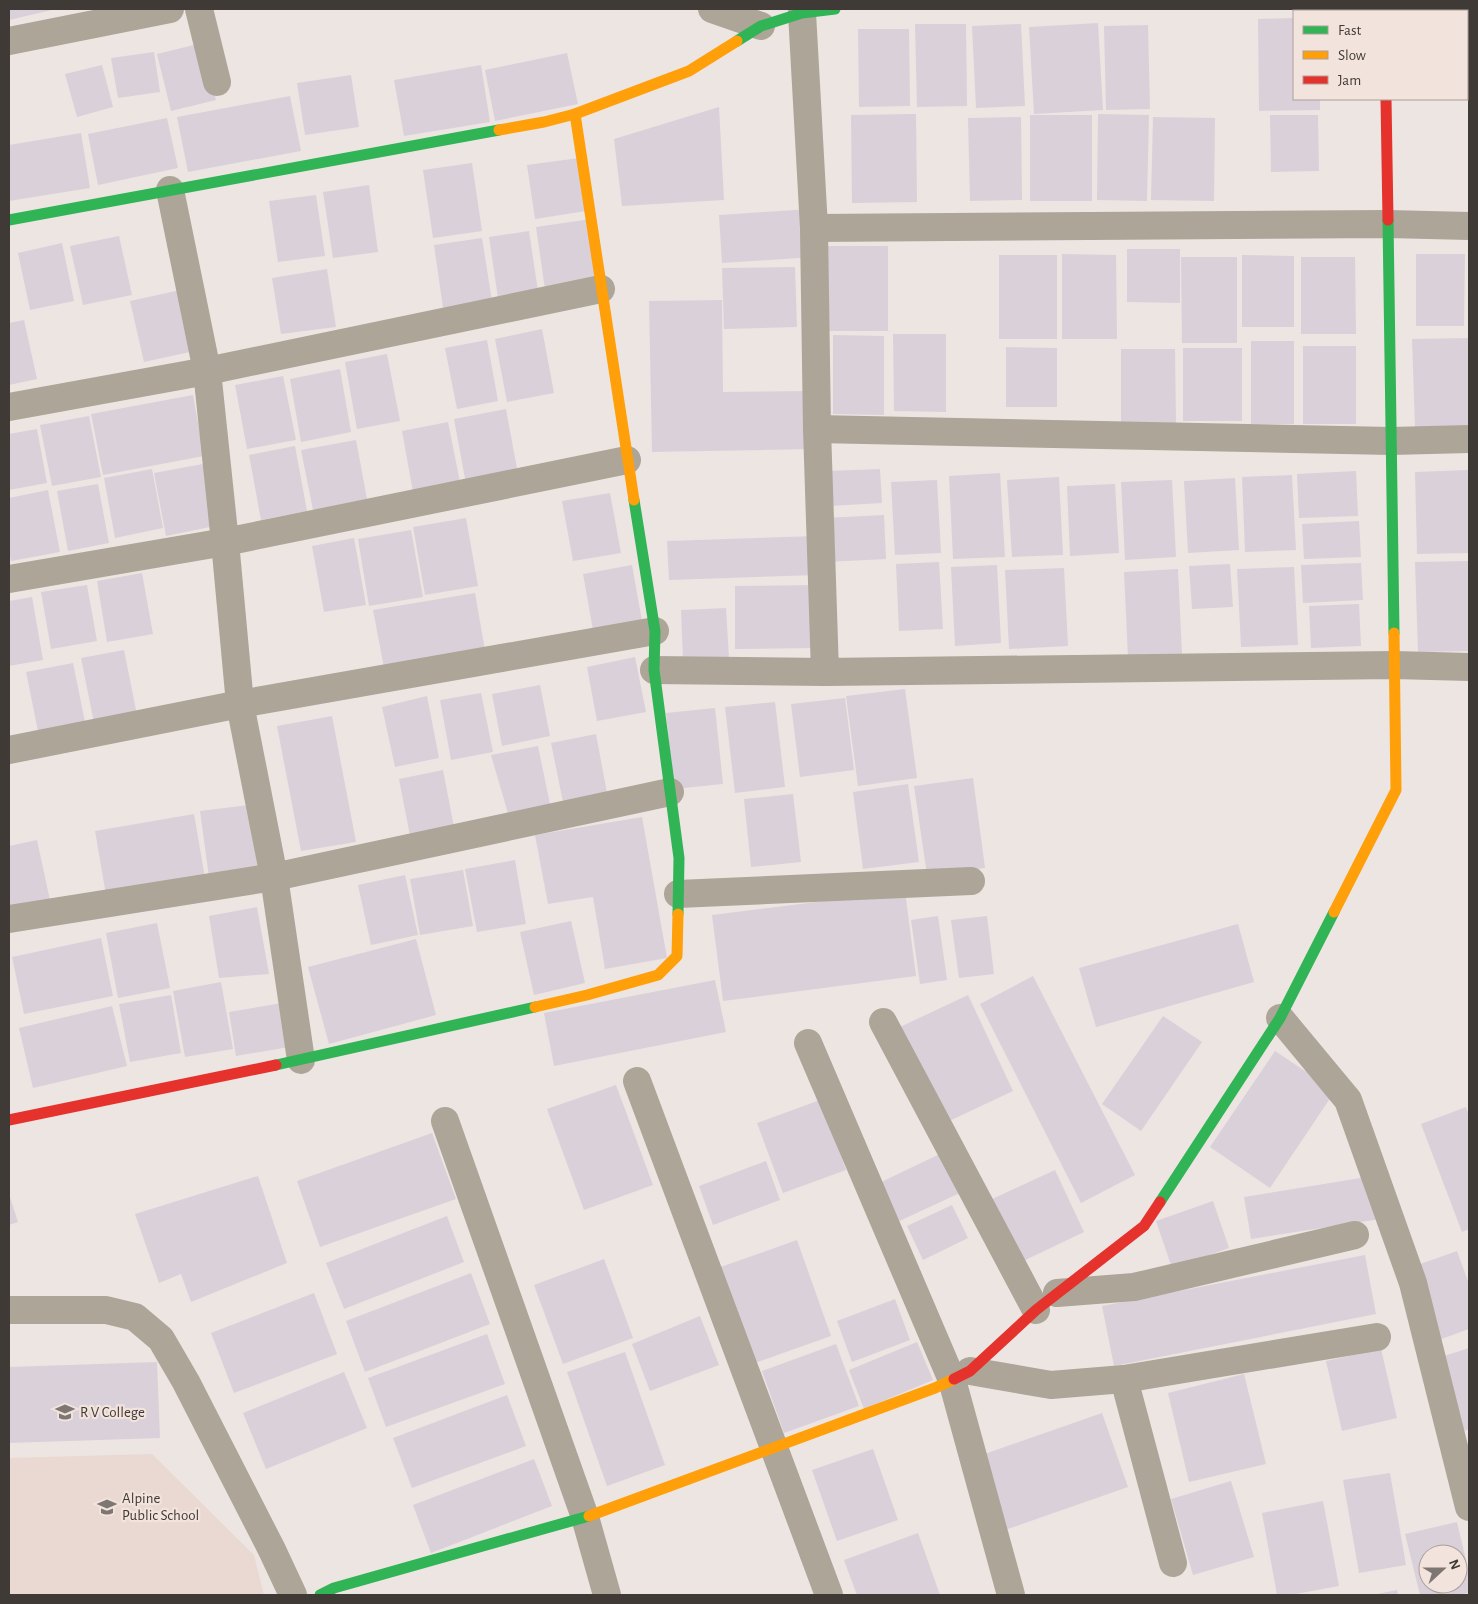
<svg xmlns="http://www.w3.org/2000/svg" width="1478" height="1604" viewBox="0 0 1478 1604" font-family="'Alegreya Sans',sans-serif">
<rect width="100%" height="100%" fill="#ede5e1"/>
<path fill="#e9d9d2" d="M152 1454 254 1555 264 1595H9V1458Z"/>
<g fill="#dad0da" fill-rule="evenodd">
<path d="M9 9H52V10L9 20Z"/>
<path d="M1294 18V99H1320V110L1259 111 1258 19Z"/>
<path d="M1098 23 1103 110 1034 114 1029 27Z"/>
<path d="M915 24H966L967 106 917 107Z"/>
<path d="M1021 24 1025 106 976 108 972 26Z"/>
<path d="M1148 25 1150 109 1106 110 1104 26Z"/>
<path d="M858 29H909L910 106 859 107Z"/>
<path d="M202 43 216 100 171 111 157 54Z"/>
<path d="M154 52 160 92 118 98 111 58Z"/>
<path d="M567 53 578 104 495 121 485 70Z"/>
<path d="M102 65 113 107 77 117 65 74Z"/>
<path d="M481 65 490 122 404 136 394 80Z"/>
<path d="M351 75 359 127 305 135 297 83Z"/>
<path d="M290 96 301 151 188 172 177 117Z"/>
<path d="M719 107 724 200 622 206 614 139Z"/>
<path d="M916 114 917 202 852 203 851 115Z"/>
<path d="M1098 114 1149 115 1147 201 1097 200Z"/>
<rect x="1030" y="115" width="62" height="86"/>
<path d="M1270 115H1318L1319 171 1271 172Z"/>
<path d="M1021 117 1022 200 970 201 968 118Z"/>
<path d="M1153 117 1215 118 1214 201 1151 200Z"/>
<path d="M167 118 178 168 98 185 88 134Z"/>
<path d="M81 133 90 188 9 201V145Z"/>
<path d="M579 158 586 211 535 219 527 165Z"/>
<path d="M472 163 482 231 433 238 423 170Z"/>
<path d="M369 185 378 252 333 258 323 192Z"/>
<path d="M316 195 325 256 278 262 269 201Z"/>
<path d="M810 209 814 257 722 263 719 215Z"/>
<path d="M591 219 600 288 546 296 536 227Z"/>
<path d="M529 231 538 291 498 298 489 237Z"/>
<path d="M119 236 132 295 83 305 70 246Z"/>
<path d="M482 238 492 301 443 308 434 245Z"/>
<path d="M62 243 74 301 30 310 18 253Z"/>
<rect x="827" y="246" width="61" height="85"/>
<path d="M1127 249H1180V303L1127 302Z"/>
<path d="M1062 254 1116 255 1117 339H1062Z"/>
<path d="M1416 254H1465L1464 326H1416Z"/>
<rect x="999" y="255" width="58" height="84"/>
<path d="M1242 255 1294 256V327H1242Z"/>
<path d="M1181 257H1237V343H1182Z"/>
<path d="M1301 257H1355L1356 334H1301Z"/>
<path d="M795 267 797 327 724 329 722 268Z"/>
<path d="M327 269 336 327 281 334 272 278Z"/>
<path d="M185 289 199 350 144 362 130 301Z"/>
<path d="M722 300 723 392 812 391 814 449 652 452 649 301Z"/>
<path d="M24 320 37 379 9 385V323Z"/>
<path d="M542 329 554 393 507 402 495 339Z"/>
<path d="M893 334H946V412L894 411Z"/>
<path d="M833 335 884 336V415L833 414Z"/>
<path d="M1469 338V426L1415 427 1412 339Z"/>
<path d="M487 340 498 401 457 409 445 348Z"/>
<rect x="1251" y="341" width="43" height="83"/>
<rect x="1303" y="346" width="53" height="78"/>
<path d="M1006 347 1057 348V407H1006Z"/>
<rect x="1183" y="348" width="59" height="73"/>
<path d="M1121 349H1175L1176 426H1121Z"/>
<path d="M387 354 400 421 357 429 345 362Z"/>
<path d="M340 369 351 432 301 442 290 379Z"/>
<path d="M283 376 296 440 247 449 235 385Z"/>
<path d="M193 395 204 456 103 475 91 414Z"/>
<path d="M506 409 518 474 466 484 454 419Z"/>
<path d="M89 416 101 477 52 486 40 425Z"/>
<path d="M448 422 460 482 413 492 402 431Z"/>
<path d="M37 429 47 483 9 490V434Z"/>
<path d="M356 440 367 499 313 510 301 450Z"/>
<path d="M295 446 307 511 261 520 249 455Z"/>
<path d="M203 464 215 526 166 536 154 473Z"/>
<path d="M152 469 163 528 115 538 104 478Z"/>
<path d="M880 469 882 503 829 506 827 471Z"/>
<path d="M1468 470 1469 553 1417 554 1415 472Z"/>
<path d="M1356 471 1358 516 1299 518 1297 474Z"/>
<path d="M1000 473 1005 557 953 559 949 476Z"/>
<path d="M1292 475 1296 550 1245 552 1242 477Z"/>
<path d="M1059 477 1063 555 1012 557 1007 480Z"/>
<path d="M1235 478 1239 550 1188 553 1184 481Z"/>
<path d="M937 480 941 553 895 555 891 482Z"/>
<path d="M1172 480 1176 557 1125 560 1121 482Z"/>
<path d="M98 484 109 543 68 551 57 491Z"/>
<path d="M1115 484 1119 553 1070 556 1067 486Z"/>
<path d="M48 490 60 552 11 561 9 552V498Z"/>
<path d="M610 493 621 553 573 561 562 501Z"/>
<path d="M884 515 886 559 826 562 824 518Z"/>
<path d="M466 518 478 586 425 595 413 527Z"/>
<path d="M1359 521 1361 557 1304 559 1302 524Z"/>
<path d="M411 530 423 597 369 606 358 539Z"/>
<path d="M815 536 816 575 669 580 667 541Z"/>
<path d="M354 538 366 605 324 612 312 546Z"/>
<path d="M1469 561V651L1418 652 1415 562Z"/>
<path d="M939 562 943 629 899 631 896 564Z"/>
<path d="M1361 563 1363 600 1303 603 1301 565Z"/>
<path d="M1230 564 1233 607 1192 609 1189 566Z"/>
<path d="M632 565 642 621 593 630 583 574Z"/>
<path d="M997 565 1001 643 955 646 951 567Z"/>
<path d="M1294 567 1298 645 1241 647 1237 569Z"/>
<path d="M1064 568 1068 646 1009 649 1005 570Z"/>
<path d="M1178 569 1182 654 1128 657 1124 572Z"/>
<path d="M142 573 153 634 107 642 97 581Z"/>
<path d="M87 585 97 641 51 649 41 592Z"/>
<path d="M813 585 814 648 735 649V586Z"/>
<path d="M475 593 486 656 385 673 373 610Z"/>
<path d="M32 597 43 660 9 666V601Z"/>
<path d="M1359 604 1361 646 1311 648 1309 606Z"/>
<path d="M726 608 729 658 683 660 681 610Z"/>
<path d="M124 650 137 715 94 723 81 658Z"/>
<path d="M635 657 646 712 597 721 587 667Z"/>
<path d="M73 663 86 727 39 736 26 672Z"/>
<path d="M540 685 550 736 502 746 492 694Z"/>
<path d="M905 689 917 778 858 786 846 696Z"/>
<path d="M481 693 493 752 451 760 440 700Z"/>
<path d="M427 696 439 758 395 767 382 707Z"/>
<path d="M845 698 854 770 800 777 791 704Z"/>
<path d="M775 702 785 787 735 793 725 707Z"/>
<path d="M715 708 723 784 674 789 666 713Z"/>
<path d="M332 716 356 842 301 851 277 726Z"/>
<path d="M596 734 607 793 563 802 551 743Z"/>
<path d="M538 746 551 809 509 817 491 755Z"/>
<path d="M443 770 454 827 410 836 399 779Z"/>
<path d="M973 778 985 868 927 875 914 786Z"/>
<path d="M908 784 919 862 863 869 853 792Z"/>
<path d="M793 794 801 862 751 867 744 799Z"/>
<path d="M249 805 258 870 209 877 200 811Z"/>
<path d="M194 814 205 878 106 895 95 831Z"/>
<path d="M642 817 667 958 605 969 593 897 548 904 535 835Z"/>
<path d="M37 840 51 905 9 914V846Z"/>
<path d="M515 860 526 924 477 932 465 869Z"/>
<path d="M463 870 473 926 420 935 410 879Z"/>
<path d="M405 875 418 935 371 945 358 885Z"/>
<path d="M905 891 916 976 723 1001 712 915Z"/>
<path d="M257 907 269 974 219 978 209 916Z"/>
<path d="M938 916 947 980 920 984 911 920Z"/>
<path d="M987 916 994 974 959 978 951 920Z"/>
<path d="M571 921 585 983 534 995 520 932Z"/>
<path d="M157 923 170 988 118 998 106 933Z"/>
<path d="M1238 924 1254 982 1096 1027 1079 968Z"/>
<path d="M101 938 113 996 24 1014 12 957Z"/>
<path d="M416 939 436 1015 329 1044 308 967Z"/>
<path d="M1033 976 1135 1175 1081 1203 980 1004Z"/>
<path d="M715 980 726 1032 554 1066 544 1013Z"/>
<path d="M221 982 233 1049 185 1057 173 991Z"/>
<path d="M171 995 181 1053 130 1062 119 1004Z"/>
<path d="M968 995 1013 1091 945 1123 900 1027Z"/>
<path d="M282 1003 289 1047 236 1056 229 1012Z"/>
<path d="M112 1006 127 1066 33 1088 19 1028Z"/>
<path d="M1163 1016 1202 1042 1141 1131 1102 1104Z"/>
<path d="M1275 1051 1335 1091 1270 1188 1210 1147Z"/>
<path d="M616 1085 653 1185 584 1210 547 1109Z"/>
<path d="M820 1100 846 1170 783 1193 757 1123Z"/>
<path d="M1466 1107 1469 1116V1229L1462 1232 1421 1124Z"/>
<path d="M432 1133 456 1199 320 1247 297 1181Z"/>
<path d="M944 1152 962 1192 893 1224 875 1185Z"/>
<path d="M766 1161 780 1200 713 1225 699 1186Z"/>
<path d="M1055 1170 1084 1232 1017 1264 988 1201Z"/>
<path d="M258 1176 287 1263 191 1302 181 1274 159 1283 135 1214Z"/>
<path d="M1373 1176 1380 1219 1251 1239 1244 1197Z"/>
<path d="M9 1194 18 1222 9 1225Z"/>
<path d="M1213 1201 1229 1248 1172 1268 1156 1221Z"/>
<path d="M952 1205 968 1238 923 1260 907 1226Z"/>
<path d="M447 1216 464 1262 344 1309 326 1263Z"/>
<path d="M797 1240 831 1336 749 1365 715 1269Z"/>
<path d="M1457 1251 1469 1284V1329L1436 1341 1409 1268Z"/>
<path d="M1365 1255 1376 1314 1114 1366 1102 1306Z"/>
<path d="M604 1259 633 1338 563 1364 534 1285Z"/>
<path d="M471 1273 490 1324 365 1372 346 1321Z"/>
<path d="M314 1293 337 1354 234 1393 211 1333Z"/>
<path d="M895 1299 910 1340 852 1362 837 1321Z"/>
<path d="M700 1316 719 1365 650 1391 632 1344Z"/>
<path d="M487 1334 505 1384 386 1427 368 1378Z"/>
<path d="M917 1342 933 1380 864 1409 849 1370Z"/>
<path d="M836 1344 859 1406 784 1433 762 1371Z"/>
<path d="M1469 1348V1429L1464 1431 1441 1357Z"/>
<path d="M1381 1349 1397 1418 1342 1431 1326 1361Z"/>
<path d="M625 1352 665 1465 607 1486 567 1372Z"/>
<path d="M157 1362 160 1438 9 1443V1367Z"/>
<path d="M344 1372 367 1428 266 1469 243 1413Z"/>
<path d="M1244 1374 1266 1464 1189 1482 1168 1393Z"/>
<path d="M507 1395 526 1446 412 1488 393 1438Z"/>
<path d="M1102 1413 1128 1487 1005 1530 979 1456Z"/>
<path d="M873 1449 898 1520 837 1541 812 1470Z"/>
<path d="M534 1459 552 1506 431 1553 413 1505Z"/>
<path d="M1390 1473 1406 1565 1359 1573 1343 1480Z"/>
<path d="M1231 1481 1254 1557 1193 1575 1171 1499Z"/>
<path d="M1323 1501 1339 1586 1290 1595H1277L1262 1513Z"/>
<path d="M1457 1522 1469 1573V1593L1458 1595H1420L1405 1534ZM1428 1554H1458V1584H1428Z"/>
<path d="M918 1533 940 1595H857L844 1560Z"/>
<path d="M1397 1590 1398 1595H1377V1594Z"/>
</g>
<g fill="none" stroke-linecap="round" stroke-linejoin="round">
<g stroke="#aca598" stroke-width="28">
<path d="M199 9 217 82"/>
<path d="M712 9 761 26"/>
<path d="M1385 9V11"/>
<path d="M802 13 814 228 817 429 825 672 1394 665 1469 667"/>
<path d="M9 41 170 9"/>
<path d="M170 190 207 371 225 542 240 704 274 877 301 1060"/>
<path d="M814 228 1388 224 1469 226"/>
<path d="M9 407 207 371 601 289"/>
<path d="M817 429 1391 441 1469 439"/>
<path d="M9 579 225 542 627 460"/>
<path d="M654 670 825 672"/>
<path d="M9 750 240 704 655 631"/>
<path d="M678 894 971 881"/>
<path d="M9 919 274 877 670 792"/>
<path d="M1280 1018 1348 1100 1413 1283 1469 1507"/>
<path d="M883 1022 1036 1310"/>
<path d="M808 1043 952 1380 1011 1595"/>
<path d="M637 1081 829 1595"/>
<path d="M445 1121 585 1517 607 1595"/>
<path d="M1057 1293 1134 1287 1355 1235"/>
<path d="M9 1310H106L135 1317 161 1339 186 1382 272 1550 293 1595"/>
<path d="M970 1371 1051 1385 1124 1379 1377 1337"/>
<path d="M1124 1379 1173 1563"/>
</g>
<g stroke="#30b455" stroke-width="11">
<path d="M737 41 761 26 802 13 835 9"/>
<path d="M9 220 499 130"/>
<path d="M1388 220 1394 633"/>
<path d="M634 500 655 631 654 670 679 858 678 914"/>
<path d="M276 1065 535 1007"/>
<path d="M1160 1202 1280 1018 1334 912"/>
<path d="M320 1595 334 1588 589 1516"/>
</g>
<g stroke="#ff9f0a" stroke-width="11">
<path d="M575 114 634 500"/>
<path d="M499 130 544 122 575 114 689 71 737 41"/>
<path d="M1334 912 1396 790 1394 633"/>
<path d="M535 1007 587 995 658 975 677 956 678 914"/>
<path d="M589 1516 935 1388 954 1379"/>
</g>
<g stroke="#e5322d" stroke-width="11">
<path d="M1386 99 1388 220"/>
<path d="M9 1120 276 1065"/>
<path d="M954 1379 970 1371 1036 1310 1144 1226 1160 1202"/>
</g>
</g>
<defs>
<g id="university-bare" transform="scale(1.5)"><path d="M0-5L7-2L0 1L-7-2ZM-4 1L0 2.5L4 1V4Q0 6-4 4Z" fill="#7d7672" stroke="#f2e3dc" stroke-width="2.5" paint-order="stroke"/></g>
<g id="school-bare" transform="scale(1.5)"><path d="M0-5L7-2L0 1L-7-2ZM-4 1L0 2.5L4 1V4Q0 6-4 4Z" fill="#7d7672" stroke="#f2e3dc" stroke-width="2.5" paint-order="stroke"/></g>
</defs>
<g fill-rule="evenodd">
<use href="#university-bare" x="65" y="1412"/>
<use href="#school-bare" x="107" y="1507"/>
</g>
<g text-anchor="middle" stroke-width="4.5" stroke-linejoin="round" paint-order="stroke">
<g font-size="15" fill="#403a37" stroke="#f2e3dc" text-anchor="start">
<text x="80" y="1417">R V College</text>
<text x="122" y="1503">Alpine<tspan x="122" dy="17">Public School</tspan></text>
</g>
</g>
<rect width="1478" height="1604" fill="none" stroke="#403a37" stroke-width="20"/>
<rect x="1293" y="10" width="175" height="90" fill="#f2e3dc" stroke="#ab9f9a"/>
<rect x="1303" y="26" width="25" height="8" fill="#30b455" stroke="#ab9f9a"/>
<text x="1338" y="35" font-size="15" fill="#403a37">Fast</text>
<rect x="1303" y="51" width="25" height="8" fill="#ff9f0a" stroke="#ab9f9a"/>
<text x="1338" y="60" font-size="15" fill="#403a37">Slow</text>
<rect x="1303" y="76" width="25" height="8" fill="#e5322d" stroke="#ab9f9a"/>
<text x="1338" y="85" font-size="15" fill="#403a37">Jam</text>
<g transform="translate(1443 1569) rotate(69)"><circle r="24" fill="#f2e3dc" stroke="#ab9f9a"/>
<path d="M0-4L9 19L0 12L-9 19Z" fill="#7d7672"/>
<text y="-8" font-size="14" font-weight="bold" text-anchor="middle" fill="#403a37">N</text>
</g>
</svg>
